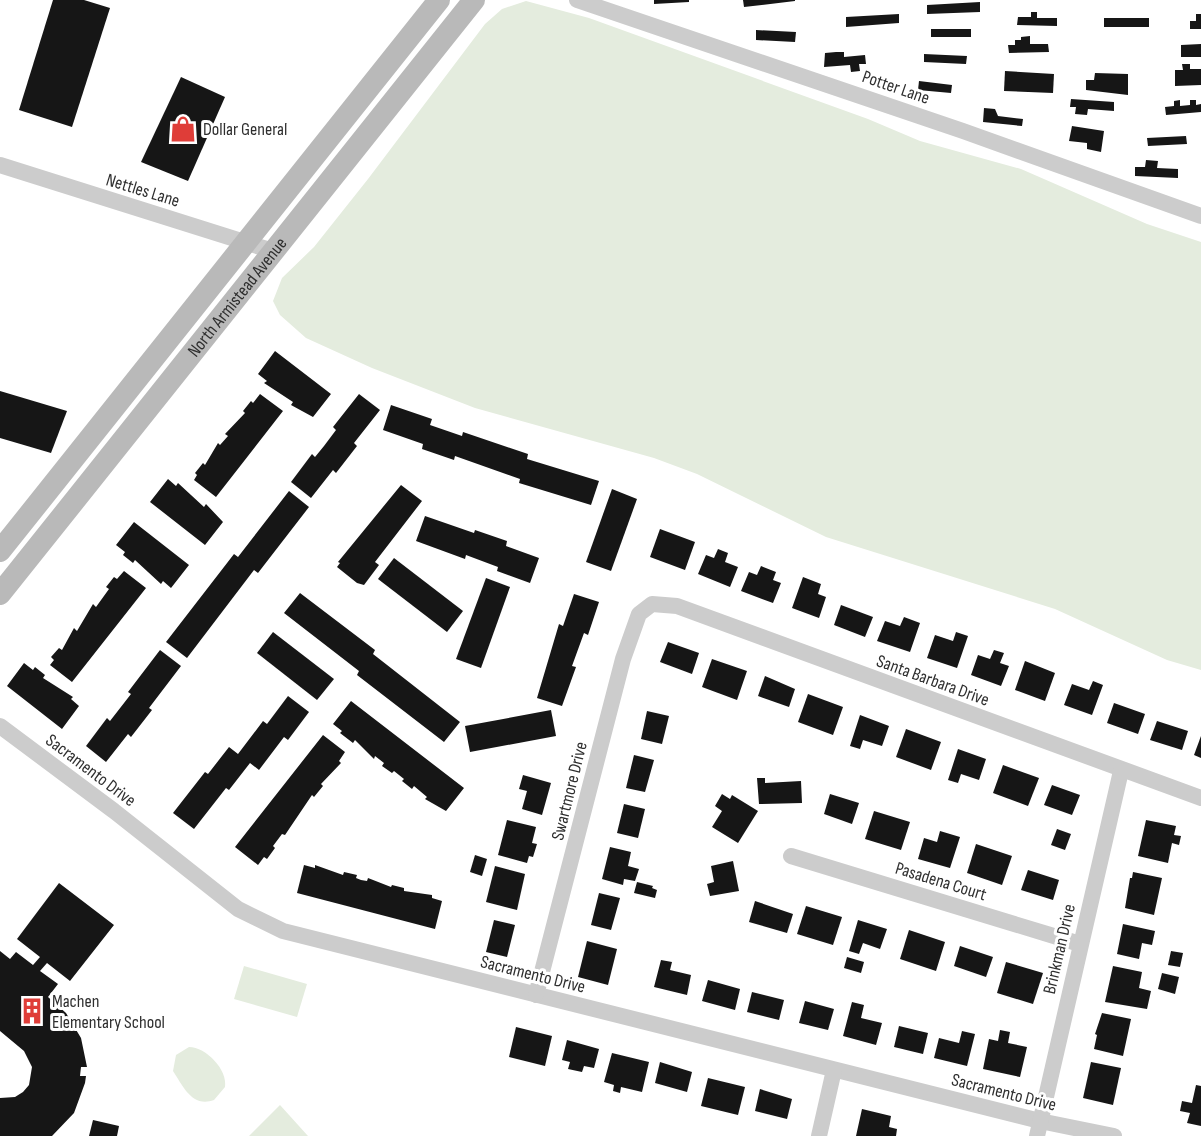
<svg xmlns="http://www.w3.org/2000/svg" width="1201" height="1136" viewBox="0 0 1201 1136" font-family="'Sofia Sans Condensed',sans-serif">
<rect width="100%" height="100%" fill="#fff"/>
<g fill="#e4ecde">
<path d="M526 1 589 18 868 119 920 141 1021 169 1147 224 1201 242V670L1167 660 1055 609 826 537 697 474 654 458 475 408 372 368 306 338 280 315 273 301 282 278 314 247 368 179 485 24 502 9Z"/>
<path d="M244 966 307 984 297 1017 234 999Z"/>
<path d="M189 1047C206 1047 228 1070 225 1087L214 1100C192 1108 183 1086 173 1071L176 1055Z"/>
<path d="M280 1105 308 1136H249Z"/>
</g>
<g fill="#161616">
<path d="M53 0H84L110 8 72 127 19 110Z"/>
<path d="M654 0H689V2L654 4Z"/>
<path d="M743 0H795V1L744 7Z"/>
<path d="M980 2V12L927 14V5Z"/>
<path d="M1031 12H1037V18H1057V26L1017 25 1018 17H1031Z"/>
<path d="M899 14V23L846 27V17Z"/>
<path d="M1196 14H1201V29H1190V21H1196Z"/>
<rect x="1104" y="18" width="45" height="9"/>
<rect x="931" y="29" width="40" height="8"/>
<path d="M756 30 796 32 795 42 756 40Z"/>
<path d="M1030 36V44H1048L1049 52 1009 53 1008 45H1015V40H1021V37Z"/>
<path d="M1201 44V57H1181V45Z"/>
<path d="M836 52H844V57L865 55 866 64H859L860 71 851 72 850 65 824 67 825 53Z"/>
<path d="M924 54 967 56 966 64 924 62Z"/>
<path d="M1182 64H1190V69H1201V85L1175 86V70H1183Z"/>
<path d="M1005 71 1054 74 1053 93 1004 91Z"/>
<path d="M1095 73 1128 74V95L1086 90V80H1094Z"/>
<path d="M181 77 225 97 188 181 141 162Z"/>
<path d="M919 81 952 85 951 93 918 90Z"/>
<path d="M1071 99 1114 102V111L1088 109 1087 115 1075 114 1076 107H1070Z"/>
<path d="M1180 100V106L1190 105V100H1196V105L1201 104V112L1166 115 1165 107 1174 106V101Z"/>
<path d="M984 108 995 109 998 116 1023 119 1022 126 983 122Z"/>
<path d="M1072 126 1104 131 1101 152 1087 149V143L1069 141Z"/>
<path d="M1186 136 1187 144 1148 146 1147 138Z"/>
<path d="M1146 160 1158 161 1157 168 1178 169V178L1135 176V167H1145Z"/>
<path d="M275 351 331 394 313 417 291 405 293 402 264 383 267 381 258 374Z"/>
<path d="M0 391 67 411 51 453 0 438Z"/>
<path d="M260 394 283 411 216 497 194 480 197 475 195 473 203 463 205 465 218 443 220 445 228 436 225 434 245 413 243 411 251 401 253 403Z"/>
<path d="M359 394 380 410 354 443 357 446 336 473 333 470 311 498 291 482 312 454 315 457 324 446 336 430 333 427Z"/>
<path d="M391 405 432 419 430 425 462 436 463 432 528 454 527 459 599 481 591 505 519 483 520 479 455 456 454 460 422 449 423 444 383 430Z"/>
<path d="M168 479 176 486 178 483 204 507 206 504 223 522 205 545 150 502Z"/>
<path d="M401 485 422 501 375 562 379 565 364 585 357 583 337 567 340 563 338 562Z"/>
<path d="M612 489 637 499 611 571 586 562Z"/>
<path d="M289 491 309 507 258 573 254 570 187 658 166 642 234 554 238 557Z"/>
<path d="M425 516 474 533 475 530 507 541 506 546 539 558 530 583 497 571 498 567 466 555 465 559 416 541Z"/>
<path d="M134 522 189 565 171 588 163 581 161 584 135 560 133 563 123 555 125 552 116 545Z"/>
<path d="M660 529 695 542 685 570 650 557Z"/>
<path d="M718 549 728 553 725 562 738 567 730 587 698 574 706 555 714 558Z"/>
<path d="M394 558 463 611 447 632 378 579Z"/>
<path d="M761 566 776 572 773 580 781 583 773 603 741 591 749 572 757 575Z"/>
<path d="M124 571 146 588 72 682 50 665 54 660 51 657 59 648 62 650 74 628 77 631 93 604 96 607 109 589 106 587 114 577 117 579Z"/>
<path d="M803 577 821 584 818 594 826 597 819 618 792 608Z"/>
<path d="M486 578 510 587 481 668 456 659Z"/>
<path d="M300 593 375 650 373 654 460 722 444 742 357 675 359 671 284 613Z"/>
<path d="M574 594 599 602 588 635 584 633 572 666 576 667 562 706 537 698 559 624 563 626Z"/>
<path d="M841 605 873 617 865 637 834 625Z"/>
<path d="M904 617 920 623 910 652 877 641 885 621 900 626Z"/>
<path d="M273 632 334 679 317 700 257 653Z"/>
<path d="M956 632 968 636 957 668 927 658 935 635 953 641Z"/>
<path d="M668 642 699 653 692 674 660 662Z"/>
<path d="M160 650 181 666 149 708 152 710 131 737 128 734 106 762 86 746 107 718 110 721 131 694 128 692Z"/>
<path d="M994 650 1004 653 1000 663 1009 666 1001 686 971 675 978 655 990 659Z"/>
<path d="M712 659 747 671 737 700 702 687Z"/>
<path d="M1025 661 1055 673 1045 701 1015 690Z"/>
<path d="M24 663 33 670 35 667 45 675 43 678 73 697 71 699 79 706 62 729 7 686Z"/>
<path d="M765 676 795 689 789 707 758 696Z"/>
<path d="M1093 681 1103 685 1092 715 1064 705 1072 684 1089 690Z"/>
<path d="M808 694 843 707 833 735 798 722Z"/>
<path d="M288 696 309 712 288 740 284 737 259 770 250 763 229 790 226 788 194 829 173 813 205 772 208 774 229 747 238 754 263 721 267 724Z"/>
<path d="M351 701 464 788 446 811 425 799 427 797 414 786 412 789 402 781 404 779 394 771 392 773 382 766 384 763 375 756 374 759 355 740 353 743 340 733 342 731 333 724Z"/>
<path d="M1114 703 1145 714 1138 734 1107 723Z"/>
<path d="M551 710 556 736 470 752 465 726Z"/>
<path d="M647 711 669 716 662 744 641 739Z"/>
<path d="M860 715 889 726 882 746 863 740 860 749 850 746Z"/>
<path d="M1157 721 1188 731 1182 750 1150 740Z"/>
<path d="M906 729 941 742 931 770 896 757Z"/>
<path d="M323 735 345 752 339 761 341 763 321 784 323 786 314 797 312 795 285 835 282 834 273 846 275 848 267 859 264 857 258 865 235 847Z"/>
<path d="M1201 736V758L1194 755Z"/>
<path d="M958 749 986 759 979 780 961 774 958 783 948 780Z"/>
<path d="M634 755 654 760 645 792 626 788Z"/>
<path d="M1003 765 1039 778 1028 806 993 793Z"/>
<path d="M523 775 551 783 542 815 522 809 527 791 519 789Z"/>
<path d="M757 778H765V783L801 781 802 803 759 804Z"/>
<path d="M1052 785 1080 795 1072 815 1044 805Z"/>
<path d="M722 794 730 799 732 795 758 811 738 843 712 827 722 811 715 806Z"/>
<path d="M830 794 859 803 852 824 824 814Z"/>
<path d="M624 804 645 809 638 838 617 833Z"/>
<path d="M874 811 910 822 901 850 865 839Z"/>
<path d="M507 820 536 827 532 843 537 844 533 857 529 856 527 863 498 855Z"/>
<path d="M1146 820 1176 826 1174 835 1181 836 1179 845 1172 843 1168 863 1138 856Z"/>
<path d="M1057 829 1071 834 1065 850 1051 845Z"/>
<path d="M940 831 960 837 950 868 918 859 924 838 937 842Z"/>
<path d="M976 844 1012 856 1002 885 967 873Z"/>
<path d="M610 847 631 852 628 866 639 869 635 881 624 879 623 885 602 879Z"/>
<path d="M475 855 487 859 482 876 470 872Z"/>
<path d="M733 861 739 891 710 896 707 884 714 882 711 866Z"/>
<path d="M304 865 315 868V865L343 875 344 872 357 875 356 878 361 880 367 881 368 878 391 887 392 885 404 888V891L432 895V898L442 901 435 929 297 893Z"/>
<path d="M495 866 525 874 517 910 486 902Z"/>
<path d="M1028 870 1059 880 1053 900 1021 890Z"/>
<path d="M1133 872 1162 878 1154 915 1125 908 1130 878H1132Z"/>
<path d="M637 882 653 886 652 888 657 890 655 898 634 893Z"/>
<path d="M59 883 114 925 70 981 47 963 40 971 58 984 48 997 66 1013 81 1038 87 1067H81L80 1076H86L85 1083 74 1113 52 1136H0V1098L15 1097 23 1092 29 1085 32 1067 24 1051 0 1031V951L10 959 16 952 33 965 40 957 17 939Z"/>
<path d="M599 893 620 898 611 930 591 925Z"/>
<path d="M755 901 793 914 787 933 749 922Z"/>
<path d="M806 906 842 917 833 945 797 934Z"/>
<path d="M494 920 515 925 507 957 486 952Z"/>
<path d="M858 920 887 929 880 949 863 943 859 954 849 951Z"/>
<path d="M1123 924 1155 931 1152 945 1142 943 1139 959 1117 954Z"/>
<path d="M909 930 945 942 936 971 900 959Z"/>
<path d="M587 941 617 949 608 985 578 977Z"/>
<path d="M960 946 993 957 986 977 954 966Z"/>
<path d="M1171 951 1183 953 1180 967 1168 965Z"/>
<path d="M847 957 864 962 861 973 844 968Z"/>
<path d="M661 960 672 962 670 970 691 975 687 995 654 987Z"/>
<path d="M1006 962 1043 973 1033 1004 997 993Z"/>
<path d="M1113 966 1142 972 1139 988 1151 991 1147 1009 1105 1002Z"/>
<path d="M1162 973 1179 977 1175 994 1158 989Z"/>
<path d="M708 980 740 989 735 1010 702 1001Z"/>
<path d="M752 992 784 1000 779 1020 747 1012Z"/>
<path d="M805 1001 834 1009 828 1030 799 1023Z"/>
<path d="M852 1002 864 1005 861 1018 882 1023 876 1045 843 1036Z"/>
<path d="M1102 1013 1131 1019 1123 1056 1094 1049 1097 1035 1095 1034Z"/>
<path d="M899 1026 928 1033 923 1054 894 1047Z"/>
<path d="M516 1027 552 1036 545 1066 509 1057Z"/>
<path d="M1000 1030 1010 1032 1008 1043 1027 1047 1020 1077 983 1069 989 1039 998 1041Z"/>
<path d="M962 1031 975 1034 967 1066 934 1058 939 1038 959 1043Z"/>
<path d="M567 1040 599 1049 594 1068 584 1066 582 1072 568 1069 570 1062 562 1060Z"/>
<path d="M612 1053 649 1062 642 1092 621 1087 620 1093 613 1091 614 1085 604 1082Z"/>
<path d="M660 1062 692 1072 687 1092 655 1083Z"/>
<path d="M1091 1062 1121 1068 1113 1105 1083 1098Z"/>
<path d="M708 1078 745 1087 738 1115 701 1106Z"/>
<path d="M1196 1085 1201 1086V1126L1187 1123 1190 1113 1180 1111 1182 1101 1192 1103Z"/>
<path d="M760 1089 792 1099 787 1119 755 1111Z"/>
<path d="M862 1109 891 1116 889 1127 897 1129 896 1136H856Z"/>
<path d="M93 1120 119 1126 117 1136H89Z"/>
</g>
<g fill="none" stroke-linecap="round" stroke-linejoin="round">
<g stroke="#ccc" stroke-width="16">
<path d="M577 0 963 131 1201 216"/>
<path d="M0 165 273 251"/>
<path d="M0 726 114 811 238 909 283 931 1040 1121 1114 1136"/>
<path d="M791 856 1080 944"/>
<path d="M536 995 623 659 639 614 652 604 677 606 1201 798"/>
<path d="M819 1136 834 1070"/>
<path d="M1037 1136 1121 771"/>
</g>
<g stroke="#b9b9b9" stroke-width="22">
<path d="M0 551 439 0"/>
<path id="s1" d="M0 594 474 0"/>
</g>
</g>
<defs>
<g id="shop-bare" transform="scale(2.07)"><path d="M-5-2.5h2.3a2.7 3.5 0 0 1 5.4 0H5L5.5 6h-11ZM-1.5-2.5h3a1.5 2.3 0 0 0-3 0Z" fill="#df3d38" stroke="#fff" stroke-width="2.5" paint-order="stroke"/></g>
<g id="building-bare" transform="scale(2.07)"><path d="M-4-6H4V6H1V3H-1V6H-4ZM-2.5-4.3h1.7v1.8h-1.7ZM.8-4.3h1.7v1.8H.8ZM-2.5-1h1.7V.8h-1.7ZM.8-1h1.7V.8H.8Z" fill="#df3d38" stroke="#fff" stroke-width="2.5" paint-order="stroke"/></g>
</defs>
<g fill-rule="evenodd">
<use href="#shop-bare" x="183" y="129"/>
<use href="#building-bare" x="32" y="1011"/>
</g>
<g text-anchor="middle" stroke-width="6" stroke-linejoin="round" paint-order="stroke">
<g font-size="18" fill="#2f2f2f" stroke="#fff">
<text transform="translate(896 87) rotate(19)" y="6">Potter Lane</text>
<text transform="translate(143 190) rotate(17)" y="6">Nettles Lane</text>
<text dy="6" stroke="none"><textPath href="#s1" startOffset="380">North Armistead Avenue</textPath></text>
<text transform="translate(933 680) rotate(20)" y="6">Santa Barbara Drive</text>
<text transform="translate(91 770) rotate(37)" y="6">Sacramento Drive</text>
<text transform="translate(569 791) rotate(-76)" y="6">Swartmore Drive</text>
<text transform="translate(941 881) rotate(17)" y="6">Pasadena Court</text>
<text transform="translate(1059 949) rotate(-77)" y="6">Brinkman Drive</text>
<text transform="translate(533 974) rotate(14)" y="6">Sacramento Drive</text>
<text transform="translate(1004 1092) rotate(14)" y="6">Sacramento Drive</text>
</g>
<g font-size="18" fill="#2f2f2f" stroke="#fff" text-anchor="start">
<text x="203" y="135">Dollar General</text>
<text x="52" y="1007">Machen<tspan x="52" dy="21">Elementary School</tspan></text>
</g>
</g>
</svg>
